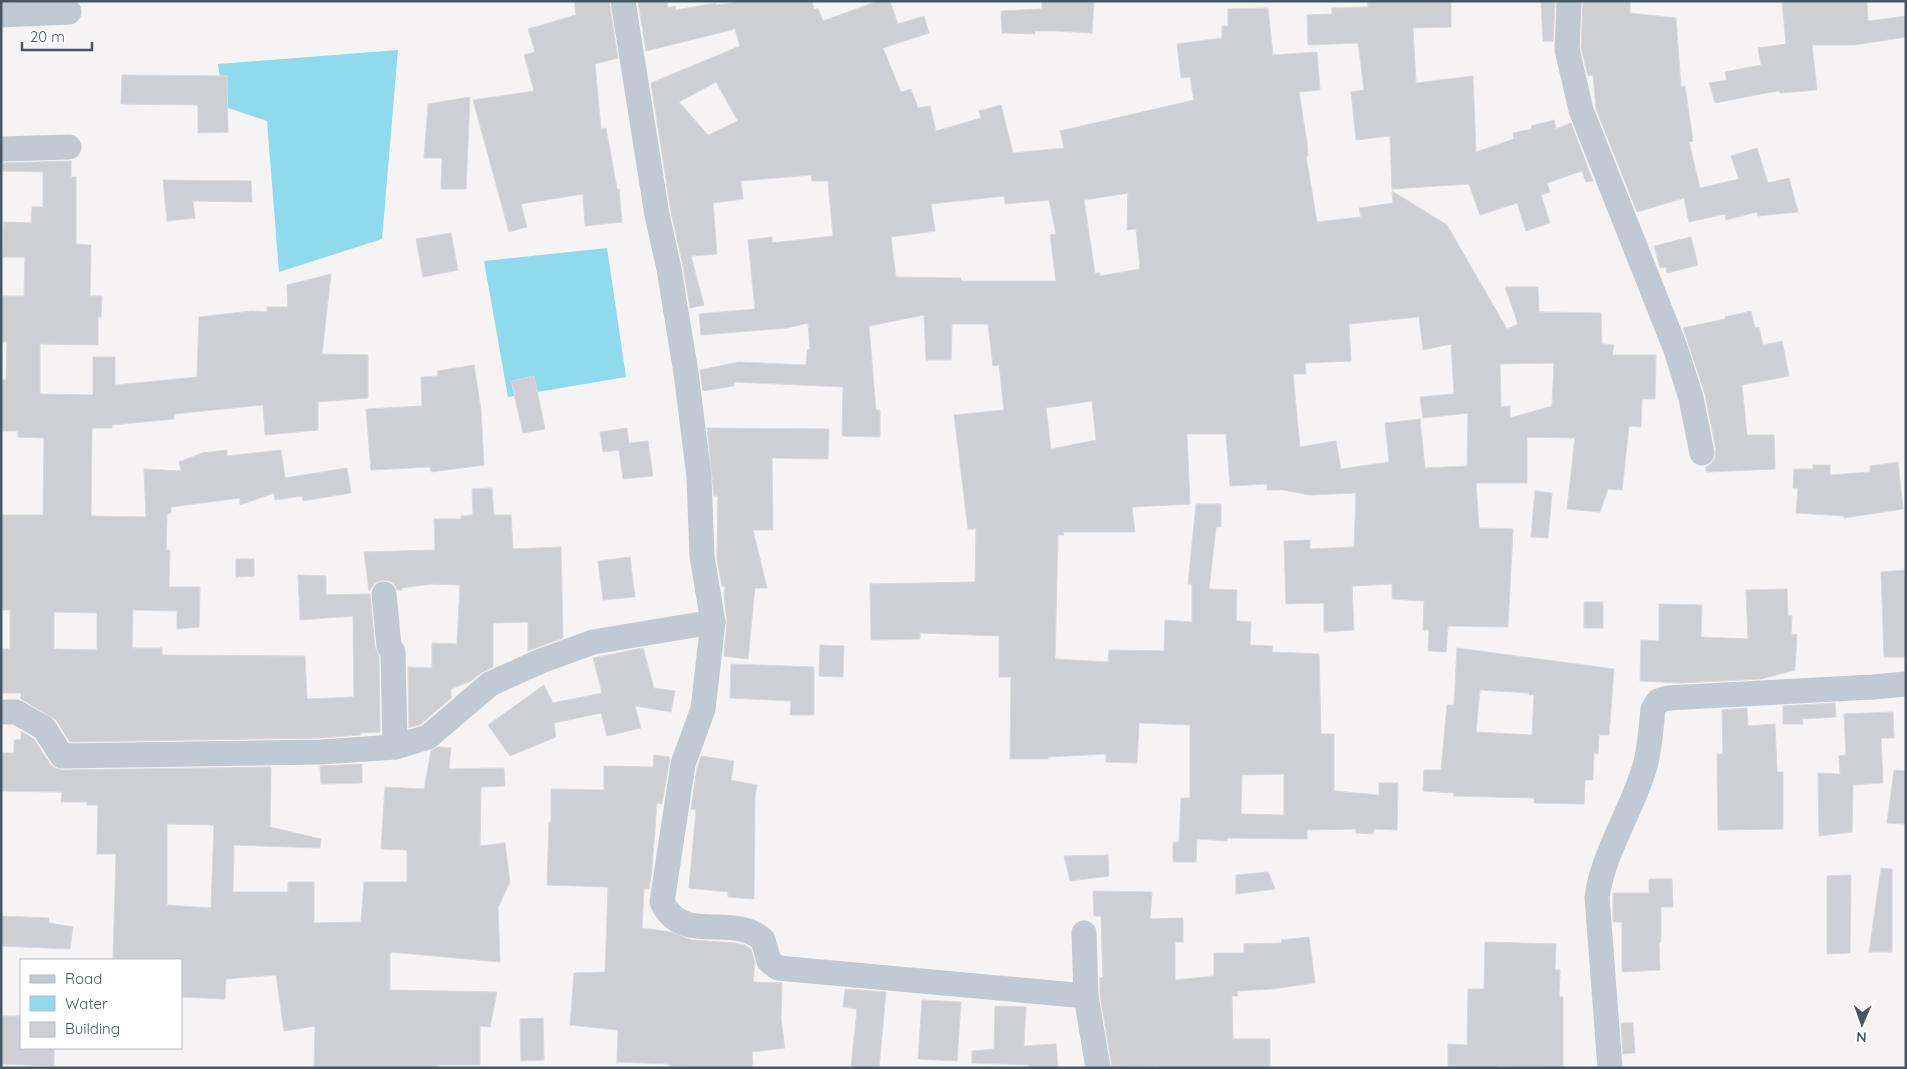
<svg xmlns="http://www.w3.org/2000/svg" width="1907" height="1069" viewBox="0 0 1907 1069" font-family="Quicksand,sans-serif">
<rect width="100%" height="100%" fill="#f5f3f3"/>
<g fill="#90daee">
<path d="M398 50 382 239 279 272 267 121 225 107 218 64Z"/>
<path d="M607 248 626 377 508 397 484 261Z"/>
</g>
<g fill="#cdcfd5" stroke="#d7d9de" fill-rule="evenodd">
<path d="M574 1H609L618 58 595 64 601 129 606 128 617 189H619L622 222 585 226 583 194 521 204 527 227 509 232 473 100 534 91 524 55 535 52 528 29 576 15Z"/>
<path d="M638 1H667L668 8 675 6 676 10 716 3V5L745 1H812L814 10 818 8 823 21 878 1H890L898 24 924 16 929 33 883 48 901 92 911 89 918 108 930 106 936 131 981 118 979 111 1001 105 1013 153 1064 148 1060 131 1194 100 1190 77 1181 78 1177 44 1222 38V26H1228V9L1268 8 1273 55 1317 52 1320 90 1299 92 1307 143 1308 156H1306L1317 222 1361 217 1359 208 1393 203 1392 191 1447 225 1507 329 1518 324 1505 287H1538L1539 312 1601 313 1602 344 1614 345 1612 355H1656L1655 399H1642L1641 427 1629 426 1622 490 1608 489 1600 512 1567 509 1575 438 1527 437V483H1476L1479 528 1513 529 1508 627 1448 626 1446 652 1428 651 1429 630H1423L1424 601 1392 599V584L1352 586 1354 630 1324 632V603L1286 604 1284 541 1310 540V549L1354 547 1356 493 1310 495 1283 490H1267V484L1230 486 1226 434H1187L1190 504 1132 507 1135 532H1063L1064 535H1058L1055 659 1108 662 1109 650 1164 651 1165 620 1192 622V584H1188L1196 504H1221V527H1216L1209 589 1237 590 1236 621 1251 622 1250 645 1273 646 1272 652 1319 654 1321 734H1334V791L1379 795V783H1398L1397 830 1374 829 1373 834 1356 833V829L1307 830V839L1227 838V841L1197 839 1196 862H1173V842H1179L1181 798H1190V725L1139 723 1137 763 1106 762V754L1048 757V759H1010L1011 677H999V636L920 633V639L871 640 870 584 975 582 976 529H968L954 415 1004 410 999 365 993 366 988 324H952L951 360H926L924 315 869 326 876 410H880V437L842 436 843 387 734 382V386L703 391 700 370 739 362 806 365 807 350 810 349 808 323 787 328 701 335 699 314 755 309 748 240 772 237V243L833 236 828 181H812L811 175 741 181 743 199 713 203 717 254 691 256 704 305 690 308 683 266 671 212 651 83 740 46 735 29 646 51ZM716 82 738 121 708 135 679 102ZM1128 193 1127 230 1136 229 1140 269 1100 276V273H1095L1084 200ZM1004 196 1005 204 1049 200 1056 234 1050 235 1056 281H961V278L896 277 891 237 935 231 931 204ZM1419 317 1423 350 1451 344 1454 394 1420 397 1423 418 1468 413 1467 466 1425 468 1420 419 1385 423 1389 462 1341 469 1336 441 1300 447 1293 374H1306L1305 363 1351 361 1349 324ZM1554 363 1552 406 1510 418V406L1501 407 1500 364ZM1092 401 1096 440 1051 449 1046 408ZM1284 774V815L1241 814 1242 775Z"/>
<path d="M1042 1H1094L1092 33 1056 31H1035V34L1002 33 1001 11 1042 9Z"/>
<path d="M1368 1H1451V27L1413 28 1416 83 1473 76 1476 152 1514 139 1513 133 1532 129 1531 126 1554 120 1556 129 1571 123 1593 181 1586 182 1582 171 1547 183 1550 192 1541 195 1550 223 1526 231 1517 203 1480 215 1469 184 1392 189 1390 136 1356 140 1351 92 1364 90 1358 43 1308 45 1307 15 1332 14V8L1368 7Z"/>
<path d="M1541 1H1555L1553 41H1543Z"/>
<path d="M1583 1H1630V13L1676 18 1681 87 1685 86 1693 141 1689 142 1700 188 1739 179 1731 156 1757 148 1768 183 1789 178 1798 212 1758 216 1757 212 1726 220 1725 214 1689 222 1684 198 1637 212 1596 109 1593 75 1588 76 1581 48Z"/>
<path d="M1782 1H1867L1868 21 1906 16V37L1854 45H1812L1817 90 1780 93 1779 91 1766 93 1715 103 1709 83 1727 80 1725 72 1761 65 1758 48 1786 44Z"/>
<path d="M122 75 227 76 228 132 198 133V105L121 104Z"/>
<path d="M470 97 466 189H441L442 158H424L428 104Z"/>
<path d="M71 161V177H76V244L91 245 90 296H102L101 317H98V345L40 344V394L93 395V357H115V385L197 377 199 317 251 311 267 312V307H288L287 285 331 274 322 354 368 355V398L318 402V430L265 435 263 405 174 414V419L112 425V428H92L91 516 146 517 144 469 181 471 179 462 202 453 227 450V456L281 450 285 478 347 468 351 493 303 501 302 496 275 500 274 493 240 505V498L171 507V513L167 514 166 550H170L169 587H200L199 627 177 629V611L133 610 132 648H162V655L305 656 307 699 354 697 353 616 300 620 298 575 326 576V595L370 594 375 647 379 656 380 732 361 733V735L320 738 70 742 56 720 21 699V693H1V649H10V610H1V515H43L44 438 18 437V431H1V380H6L7 342H1V296H24L25 257H3L4 222 31 223 32 207H43V172L1 171V163ZM54 612 97 613V650L54 649Z"/>
<path d="M163 180 251 181 252 202 193 201 195 218 167 221Z"/>
<path d="M451 233 458 270 423 277 416 239Z"/>
<path d="M1691 237 1698 265 1667 273 1666 267 1660 268 1654 246Z"/>
<path d="M1751 311 1755 328 1759 327 1763 345 1782 341 1789 376 1742 385 1747 435H1774L1775 469 1706 472V467L1711 464 1715 458 1716 450 1705 394 1683 328 1725 319V317Z"/>
<path d="M474 365 481 410 484 465 431 472 430 467 371 470 366 409 422 406 421 377 438 376 437 371Z"/>
<path d="M534 376 545 429 523 433 511 381Z"/>
<path d="M627 428 629 443 648 441 653 476 623 479 619 450 603 452 600 432Z"/>
<path d="M707 428 829 429 828 459 772 458 773 530H753L767 588H755L748 659 724 656 727 620 724 598 725 587 722 586 717 559 718 496H714Z"/>
<path d="M1898 462 1903 509 1844 518V516L1796 513 1798 488H1793L1794 469H1813V465H1830V475L1870 472V466Z"/>
<path d="M492 488 494 515H511L513 549 561 547 563 638 528 651V622L493 623V667L481 673 471 681 451 689V698L421 724 409 728 408 667 432 668V643L457 644 460 585 431 584 402 588V590H397L395 585 390 581 383 580 375 583 369 591 364 552 435 550 434 519H461V516L473 515 472 489Z"/>
<path d="M1535 491 1552 493 1548 538 1531 537Z"/>
<path d="M630 557 635 597 603 600 598 561Z"/>
<path d="M236 559H254V576L236 577Z"/>
<path d="M1906 570V657H1884L1881 572Z"/>
<path d="M1787 589 1788 616H1792L1791 635 1797 634 1795 670 1761 679 1682 683 1640 681 1641 640 1659 641V604L1702 605 1701 637 1748 639 1746 590Z"/>
<rect x="1584" y="602" width="19" height="26"/>
<path d="M820 645 844 646 843 677 819 676Z"/>
<path d="M643 648 654 688 675 691 671 712 635 706 641 728 607 736 601 713 554 723 556 737 510 756 488 725 544 685 553 703 602 693 593 658Z"/>
<path d="M1457 648 1614 669 1609 735H1599L1598 754 1594 753 1593 780H1585L1584 804 1534 803V798L1453 796 1454 793 1423 791 1424 770H1441L1447 705H1454ZM1480 690 1529 693V695H1534L1532 735 1476 732Z"/>
<path d="M731 664 814 667V715H790L791 701 730 698Z"/>
<path d="M1835 703 1836 717 1802 719 1803 724H1783V706Z"/>
<path d="M1747 708 1748 726 1775 724 1777 772H1783V829L1718 830 1717 754H1723L1722 710Z"/>
<path d="M1893 712 1894 738H1881L1883 783 1853 785 1852 832 1819 836 1818 773 1840 774 1839 756 1846 755 1844 714Z"/>
<path d="M21 731 34 739 50 764 55 768 62 770 271 767 270 827 321 839 320 848 234 845 233 892H288V882H314V923L361 922 364 882H407V850L381 849 385 787 424 789 431 751 438 747 451 748 449 769 504 768 505 786 481 787 480 846 505 843 510 882 498 907 500 962 390 952V990L497 992 490 1027 480 1026V1065H437L438 1068H314L315 1026 284 1031 276 975 226 979 225 999 181 997V960H113L116 854H97L98 805H87V802H61L62 792 1 791V753H14V740H21ZM167 824 214 825 211 908 167 905Z"/>
<path d="M654 755 670 757 662 804 657 803 652 869 649 889H644L642 928 671 932 692 940 735 943 745 945 751 949 755 963 753 982 782 983 781 1020 785 1048 752 1052 753 1068H692L669 1066V1064L617 1062 618 1030 570 1025 574 973 605 972 608 887 547 885 549 822H551V789L604 790V766L653 767Z"/>
<path d="M701 756 734 761 731 780 757 785 755 797 754 899 728 897V892L689 888 696 810 691 809 697 768Z"/>
<path d="M362 764V783L321 784 320 766Z"/>
<path d="M1894 770 1906 771V824L1887 823Z"/>
<path d="M1108 855 1109 876 1070 881 1064 856Z"/>
<path d="M1881 868 1892 869V952H1869Z"/>
<path d="M1268 872 1275 889 1236 894V875Z"/>
<path d="M1851 875 1850 953 1827 954V876Z"/>
<path d="M1649 879H1672L1673 907H1661V942H1659L1660 970 1622 972V922H1613V893H1649Z"/>
<path d="M1093 891 1152 892 1150 919 1183 918V942H1175V980L1214 976V953H1244V944L1282 943 1281 940 1309 937 1315 983 1272 989 1237 991 1238 996H1232L1233 1039H1270V1068H1158V1066L1112 1068 1100 995V978L1103 977 1101 916H1094Z"/>
<path d="M1 916 49 918V923L73 927 70 949 1 946Z"/>
<path d="M1485 942 1556 944 1555 970H1560L1559 996 1563 997V1068L1498 1066V1068H1448V1044L1467 1045 1468 989H1484Z"/>
<path d="M845 989 886 992 879 1068H851L857 1009 843 1007Z"/>
<path d="M922 1000 961 1002 957 1061 918 1059Z"/>
<path d="M995 1006 1026 1007 1024 1046 1056 1044 1058 1068H1028L1029 1065 972 1063V1051L994 1049Z"/>
<path d="M1 1016H21V1048H54V1066L1 1064Z"/>
<path d="M543 1018 544 1060 521 1061 520 1019Z"/>
<path d="M1621 1023H1633L1635 1053 1623 1054Z"/>
</g>
<g fill="none" stroke-linecap="round" stroke-linejoin="round">
<g stroke="#c1cad2" stroke-width="25">
<path d="M1569 1 1567 49 1581 110 1676 350 1691 398 1702 453"/>
<path d="M1 15 69 12"/>
<path d="M1 149 69 147"/>
<path d="M384 594 389 646 393 652 395 747"/>
<path d="M713 622 703 709 683 764 662 902C683 946 733 912 763 940L769 961 778 968 1086 996"/>
<path d="M1 712H16L44 728 62 756 321 752 395 747 428 737 490 684 541 661 593 642 713 622 702 556 699 477 686 373 669 269 657 215 623 1"/>
<path d="M1084 933 1086 996 1098 1068"/>
<path d="M1610 1068 1597 897C1604 850 1632 811 1645 766 1650 748 1651 728 1653 709L1658 701 1668 698 1873 687 1906 684"/>
</g>
</g>
<rect width="1907" height="1069" fill="none" stroke="#4a5661" stroke-width="5"/>
<rect x="20" y="959" width="162" height="90" fill="#ffffff" stroke="#b7bbc0"/>
<rect x="30" y="975" width="25" height="8" fill="#c1cad2" stroke="#b7bbc0"/>
<text x="65" y="984" font-size="15" fill="#4a5661">Road</text>
<rect x="30" y="996" width="25" height="15" fill="#90daee" stroke="#b7bbc0"/>
<text x="65" y="1009" font-size="15" fill="#4a5661">Water</text>
<rect x="30" y="1022" width="25" height="15" fill="#cdcfd5" stroke="#b7bbc0"/>
<text x="65" y="1034" font-size="15" fill="#4a5661">Building</text>
<g transform="translate(1862 1024) rotate(182)" stroke="#ffffff" stroke-width="4" paint-order="stroke">
<path d="M0-4L9 19L0 12L-9 19Z" fill="#4a5661"/>
<text y="-8" font-size="14" font-weight="bold" text-anchor="middle" fill="#4a5661">N</text>
</g>
<path d="M22 42v8h70v-8" fill="none" stroke="#4a5661" stroke-width="2.5"/>
<text x="30" y="42" font-size="15" fill="#4a5661" stroke="#ffffff" stroke-width="4" paint-order="stroke">20 m</text>
</svg>
